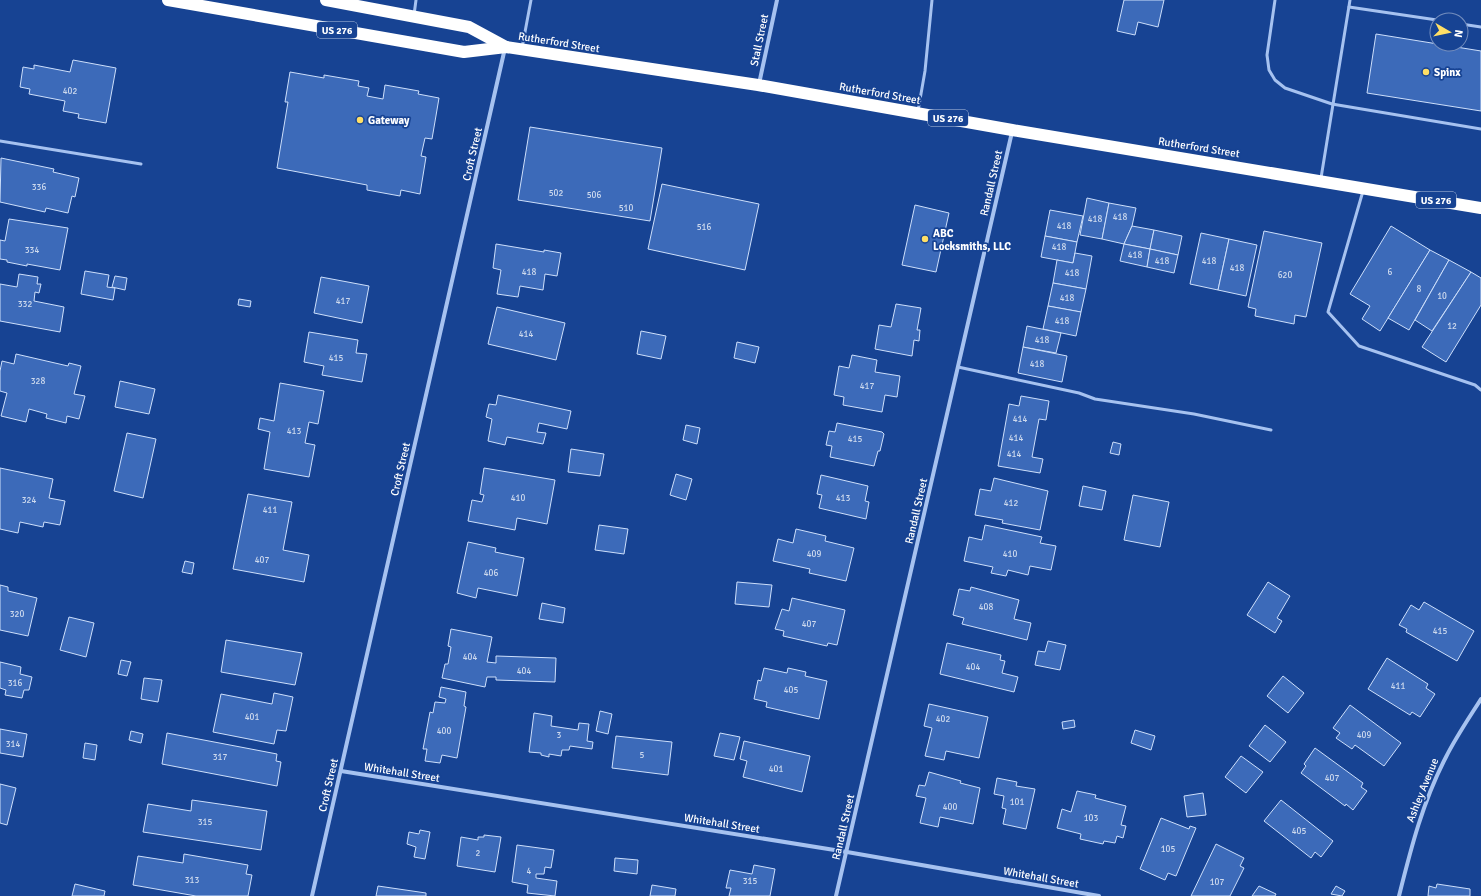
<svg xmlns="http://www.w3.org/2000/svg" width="1481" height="896" viewBox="0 0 1481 896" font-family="Signika,sans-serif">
<rect width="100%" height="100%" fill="#174393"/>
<g fill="#3c6ab9" stroke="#cddffb">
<path d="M1124 0H1164L1158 27 1138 22 1135 35 1117 31Z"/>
<path d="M1376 34 1481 51V111L1367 93Z"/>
<path d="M73 60 116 68 106 123 78 118 79 114 63 111 65 101 29 94 30 89 20 87 23 67 34 69V65L70 72Z"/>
<path d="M290 72 324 78V75L359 81 358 86 369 88 367 96 383 99 385 85 419 91 418 94 439 98 432 139 425 138 421 156 426 157 420 194 401 190 400 196 367 190V185L277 168 288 102H285Z"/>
<path d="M530 127 662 148 650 221 518 200Z"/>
<path d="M1 158 54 169 53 172 79 178 75 197 72 196 68 213 46 208 45 212 0 202Z"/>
<path d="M662 184 759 204 745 270 648 249Z"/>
<path d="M1087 198 1109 203 1102 239 1080 235Z"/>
<path d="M1109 203 1136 208 1132 226 1124 244 1102 239Z"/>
<path d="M915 205 949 213 936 272 902 265Z"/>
<path d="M1050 210 1083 216 1077 242 1045 236Z"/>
<path d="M9 219 68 228 60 270 27 264V266L7 262V260L0 259V240L5 241Z"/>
<path d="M1132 226 1154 230 1150 249 1124 244Z"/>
<path d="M1391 226 1430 250 1380 331 1362 319 1370 306 1350 294Z"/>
<path d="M1154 230 1182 236 1178 255 1150 249Z"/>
<path d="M1264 231 1322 243 1306 317 1295 315 1294 324 1255 316 1256 309 1248 307Z"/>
<path d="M1201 233 1229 239 1218 290 1190 284Z"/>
<path d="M1045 236 1077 242 1073 263 1041 257Z"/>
<path d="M1229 239 1257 245 1246 296 1218 290Z"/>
<path d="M496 244 544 252V250L561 253 557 276 545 274 543 290 520 286 518 297 497 294 501 270 493 268Z"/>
<path d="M1124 244 1150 249 1147 267 1120 261Z"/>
<path d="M1150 249 1178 255 1174 273 1147 267Z"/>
<path d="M1430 250 1449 260 1409 330 1388 318Z"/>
<path d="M1075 253 1092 256 1086 289 1053 283 1057 260 1073 263Z"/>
<path d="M1449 260 1471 272 1432 331 1415 320Z"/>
<path d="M85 271 109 275 107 287 115 288 113 300 81 294Z"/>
<path d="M1471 272 1481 278V305L1446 362 1422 347Z"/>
<path d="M19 274 38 277 37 284H41L39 293 35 292 34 301 64 307 60 332 0 321V284L17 287Z"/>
<path d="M115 276 127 278 125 290 112 287Z"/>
<path d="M321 277 369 286 362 323 314 313Z"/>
<path d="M1053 283 1086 289 1081 312 1048 306Z"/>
<path d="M239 299 251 301 250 307 238 305Z"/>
<path d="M896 304 921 308 917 330H920L919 341 914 340 912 356 875 349 879 325 891 327Z"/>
<path d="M1048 306 1081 312 1076 336 1043 329Z"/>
<path d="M497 307 565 323 556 360 488 344Z"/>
<path d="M1027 326 1061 333 1056 353 1023 347Z"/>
<path d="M641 331 666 336 661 359 637 354Z"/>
<path d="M309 332 358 340 356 353 367 354 362 382 322 375 324 366 304 362Z"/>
<path d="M737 342 759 347 755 363 734 358Z"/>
<path d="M1023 347 1067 356 1062 382 1018 373Z"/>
<path d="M16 354 68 366 69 363 81 366 74 394 85 396 79 419 67 416 66 423 46 418 47 414 29 409 26 422 1 416 7 393 0 391V371L2 361 14 364Z"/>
<path d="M852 355 877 360 875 372 900 376 897 397 885 395 882 412 843 405 844 397 834 395 839 366 849 368Z"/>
<path d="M120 381 155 389 149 414 115 407Z"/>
<path d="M280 383 324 391 318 424 309 422 305 443 315 445 309 477 264 469 270 432 258 429 260 418 274 421Z"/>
<path d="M498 395 571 411 567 429 539 423 537 432 546 433 543 444 507 437 505 445 488 441 492 419 486 417 489 404 496 405Z"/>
<path d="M1021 396 1049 401 1046 420 1039 419 1032 457 1043 459 1040 473 998 466 1009 404 1019 406Z"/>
<path d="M837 423 882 432 884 434 880 451H878L874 466 830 457 832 446 826 445 829 431 835 432Z"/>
<path d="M686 425 700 428 697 444 683 440Z"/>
<path d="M127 433 156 439 143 498 114 491Z"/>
<path d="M1113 442 1121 444 1119 455 1110 453Z"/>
<path d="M571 449 604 454 600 476 568 472Z"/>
<path d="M0 468 53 479 49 498 65 501 60 525 44 522 43 527 20 522 18 533 0 529Z"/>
<path d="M484 468 555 480 547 524 517 518 515 530 468 521 472 500 482 502 484 495 480 494Z"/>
<path d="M676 474 692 479 686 500 670 495Z"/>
<path d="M821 475 868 486 865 501 869 502 866 519 819 508 822 495 817 494Z"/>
<path d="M994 478 1048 491 1040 530 1002 523 1003 520 975 515 980 489 991 491Z"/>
<path d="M1083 486 1106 491 1102 510 1079 506Z"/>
<path d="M248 494 292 502 283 550 309 555 304 582 233 569Z"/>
<path d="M1133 495 1169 502 1160 547 1124 540Z"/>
<path d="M599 525 628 529 624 554 595 550Z"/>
<path d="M985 525 1042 537 1040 543 1056 546 1051 570 1030 566 1028 575 1008 570 1006 576 991 573 993 567 964 561 969 537 982 540Z"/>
<path d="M796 529 826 536 825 541 854 548 846 581 809 573 810 569 773 561 778 539 793 543Z"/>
<path d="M468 542 496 548 495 552 524 558 517 596 478 588 476 598 457 593Z"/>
<path d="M185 561 194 563 192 574 182 572Z"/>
<path d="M737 582 772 585 769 607 735 604Z"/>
<path d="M1268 582 1290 596 1277 618 1282 621 1275 633 1247 615Z"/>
<path d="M0 585 8 587V591L37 598 28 636 0 630Z"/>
<path d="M971 587 1019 600 1014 619 1031 623 1027 640 962 624 964 618 953 615 959 589 970 591Z"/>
<path d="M792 598 845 610 837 645 828 643 827 646 783 636 784 631 775 629 782 609 789 611Z"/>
<path d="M1424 602 1474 631 1457 661 1406 632 1407 629 1399 625 1411 605 1419 610Z"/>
<path d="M542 603 565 608 563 623 539 619Z"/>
<path d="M69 617 94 623 86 657 60 650Z"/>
<path d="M451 629 492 637 487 662 496 663V656L556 658 555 682 496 680V677H487L485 687 442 678 445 664H448L451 647 448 646Z"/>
<path d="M226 640 302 653 295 685 221 672Z"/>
<path d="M1048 641 1066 645 1060 670 1035 665 1038 651 1045 652Z"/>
<path d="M947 643 1001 655 1000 660 1005 661 1002 673 1018 677 1014 692 940 674Z"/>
<path d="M1387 658 1428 684 1426 688 1435 694 1420 717 1412 712 1410 715 1368 689Z"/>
<path d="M121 660 131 662 127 676 118 674Z"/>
<path d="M0 662 21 667 20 674 32 677 29 690H24L22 698 5 695 6 690 0 688Z"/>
<path d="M764 668 787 673 788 668 806 672 805 676 827 681 819 719 766 707 767 702 754 699 758 680 761 681Z"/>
<path d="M1283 676 1304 693 1288 713 1267 696Z"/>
<path d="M144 678 162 680 158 702 141 699Z"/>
<path d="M441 687 466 692 464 706 466 707 457 758 442 755 440 763 425 761 427 749H423L430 712 433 713 435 702 445 703 446 699 439 697Z"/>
<path d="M274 693 293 697 286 731 277 730 274 744 213 732 221 694 272 704Z"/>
<path d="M929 704 988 717 979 758 946 751 944 760 925 756 932 728 924 726Z"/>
<path d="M1350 705 1401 743 1384 766 1355 745 1352 749 1336 738 1340 733 1333 728Z"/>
<path d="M600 711 612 714 608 734 596 731Z"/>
<path d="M534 713 552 716 551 726 578 730 579 723 589 724 587 741 593 742 592 749 570 746 569 750H562L561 756 549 754V757L541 755V753L529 752Z"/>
<path d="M1074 720 1075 727 1063 729 1062 722Z"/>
<path d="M1265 725 1286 742 1270 762 1249 746Z"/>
<path d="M0 729 27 734 23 757 0 753Z"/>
<path d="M1135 730 1155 736 1151 750 1131 743Z"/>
<path d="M131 731 143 734 141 743 129 740Z"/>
<path d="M167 733 277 754 276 761 281 762 277 786 162 764Z"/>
<path d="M720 733 740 737 734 760 714 756Z"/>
<path d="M616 736 672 742 668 775 612 768Z"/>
<path d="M744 741 810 756 802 792 743 777 747 761 740 759Z"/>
<path d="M85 743 97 745 95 760 83 758Z"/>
<path d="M1315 748 1363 783 1361 787 1367 791 1353 810 1346 804 1345 806 1301 773 1306 766 1304 764Z"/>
<path d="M1241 756 1263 772 1246 793 1225 777Z"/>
<path d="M929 772 961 781 960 783 980 788 973 824 940 817 938 827 920 823 926 798 916 796 919 785 925 786Z"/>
<path d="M997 778 1017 782 1016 786 1035 789 1026 829 1003 824 1006 809 1002 808 1004 796 994 794Z"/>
<path d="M0 784 16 788 7 825 0 823Z"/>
<path d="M1077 791 1096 795 1095 798 1126 806 1121 825 1126 826 1123 838 1117 836 1115 843 1104 841 1103 844 1080 839 1081 834 1057 828 1062 809 1071 812Z"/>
<path d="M1203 793 1206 815 1187 817 1184 796Z"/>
<path d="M192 800 267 811 261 850 143 832 148 804 191 811Z"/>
<path d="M1281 800 1333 841 1321 857 1315 852 1311 858 1264 821Z"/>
<path d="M1161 818 1189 829 1190 826 1196 828 1176 876 1168 873 1165 880 1140 869Z"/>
<path d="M420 830 430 832 425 859 414 857 416 847 407 844 409 832 419 834Z"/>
<path d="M484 835 501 837 495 872 457 866 461 837 478 840V837H484Z"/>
<path d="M1216 844 1244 858 1240 866 1244 868 1230 896H1191Z"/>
<path d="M517 845 554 850 551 868 545 867 544 874H536V878L557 881 555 896 527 893 528 885 512 882Z"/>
<path d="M184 854 248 865 246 874 252 875 248 896H196L133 885 138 856 183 863Z"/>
<path d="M615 858 638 860 637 874 614 871Z"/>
<path d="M754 865 775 869 770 896H729L731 888H726L730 870 752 874Z"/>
<path d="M75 884 105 891 104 896H72Z"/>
<path d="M1437 884 1470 889V896H1428L1429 886 1436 888Z"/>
<path d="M652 885 676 889 675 896H650Z"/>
<path d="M378 886 426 893V896H376Z"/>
<path d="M1259 886 1276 894 1275 896H1252Z"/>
<path d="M1336 886 1345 891 1342 896 1331 894Z"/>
</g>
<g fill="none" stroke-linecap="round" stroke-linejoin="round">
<g stroke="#a6c2f0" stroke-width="3">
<path d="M1275 0 1267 55 1269 70 1275 80 1285 88 1332 104 1481 129"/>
<path d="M1349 7 1437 20"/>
<path d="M414 15 416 0"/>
<path d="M1461 24 1481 27"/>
<path d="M522 48 531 0"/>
<path d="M918 111 925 71 932 0"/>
<path d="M0 141 141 164"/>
<path d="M1321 178 1350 0"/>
<path d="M1363 191 1328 312 1359 346 1475 385 1481 390"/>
<path d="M958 367 1079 393 1095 399 1194 414 1271 430"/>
</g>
<g stroke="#a6c2f0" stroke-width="4">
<path d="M759 84 777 0"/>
<path d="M341 771 847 852 1099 896"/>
<path d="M312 896 505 48"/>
<path d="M836 896 1012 132"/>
<path d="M1399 896C1411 848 1423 801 1446 757 1456 737 1469 718 1481 699"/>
</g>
<g stroke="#fff" stroke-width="12">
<path d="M168 0 464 52 506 47 758 85 1012 130 1481 208"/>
<path d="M326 0 469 27 506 47"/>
</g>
</g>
<g fill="#ffdf66" stroke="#174393" stroke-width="1.5">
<circle cx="1426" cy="72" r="4"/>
<circle cx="360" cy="120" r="4"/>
<circle cx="925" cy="239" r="4"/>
</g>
<g text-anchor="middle" stroke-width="3.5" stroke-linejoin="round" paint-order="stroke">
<g font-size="9" fill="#cedaee">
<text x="70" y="94">402</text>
<text x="39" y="190">336</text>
<text x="556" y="196">502</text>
<text x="594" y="198">506</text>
<text x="626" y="211">510</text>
<text x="1120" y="220">418</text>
<text x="1095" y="222">418</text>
<text x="1064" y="229">418</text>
<text x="704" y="230">516</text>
<text x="1059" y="250">418</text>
<text x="32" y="253">334</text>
<text x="1135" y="258">418</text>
<text x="1162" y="264">418</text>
<text x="1209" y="264">418</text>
<text x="1237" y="271">418</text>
<text x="529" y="275">418</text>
<text x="1390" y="275">6</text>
<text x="1072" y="276">418</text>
<text x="1285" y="278">620</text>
<text x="1419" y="292">8</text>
<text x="1442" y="299">10</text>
<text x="1067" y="301">418</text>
<text x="343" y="304">417</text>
<text x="25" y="307">332</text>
<text x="1062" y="324">418</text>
<text x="1452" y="329">12</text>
<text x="526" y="337">414</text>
<text x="1042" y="343">418</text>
<text x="336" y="361">415</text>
<text x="1037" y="367">418</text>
<text x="38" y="384">328</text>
<text x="867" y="389">417</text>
<text x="1020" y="422">414</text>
<text x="294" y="434">413</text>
<text x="1016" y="441">414</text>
<text x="855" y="442">415</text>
<text x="1014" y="457">414</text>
<text x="518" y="501">410</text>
<text x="843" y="501">413</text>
<text x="29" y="503">324</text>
<text x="1011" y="506">412</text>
<text x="270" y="513">411</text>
<text x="814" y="557">409</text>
<text x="1010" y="557">410</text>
<text x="262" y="563">407</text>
<text x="491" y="576">406</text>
<text x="986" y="610">408</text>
<text x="17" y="617">320</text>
<text x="809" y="627">407</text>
<text x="1440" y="634">415</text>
<text x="470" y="660">404</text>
<text x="973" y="670">404</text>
<text x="524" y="674">404</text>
<text x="15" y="686">316</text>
<text x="1398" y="689">411</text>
<text x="791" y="693">405</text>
<text x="252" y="720">401</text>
<text x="943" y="722">402</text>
<text x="444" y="734">400</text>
<text x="559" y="738">3</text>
<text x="1364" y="738">409</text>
<text x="13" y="747">314</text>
<text x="642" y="758">5</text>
<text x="220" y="760">317</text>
<text x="776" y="772">401</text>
<text x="1332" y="781">407</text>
<text x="1017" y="805">101</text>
<text x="950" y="810">400</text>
<text x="1091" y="821">103</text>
<text x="205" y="825">315</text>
<text x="1299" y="834">405</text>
<text x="1168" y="852">105</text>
<text x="478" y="856">2</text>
<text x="529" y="874">4</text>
<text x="192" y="883">313</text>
<text x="750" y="884">315</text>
<text x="1217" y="885">107</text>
</g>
<g fill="#174393" stroke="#b9c7df" stroke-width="1">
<rect x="317" y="22" width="40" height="16" rx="3"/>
<rect x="928" y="110" width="40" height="16" rx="3"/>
<rect x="1416" y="192" width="40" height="16" rx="3"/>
</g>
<g font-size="10" font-weight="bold" fill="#fff">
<text x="337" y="34">US 276</text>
<text x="948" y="122">US 276</text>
<text x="1436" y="204">US 276</text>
</g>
<g font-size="11" fill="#fff" stroke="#174393">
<text transform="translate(759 40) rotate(-78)" y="4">Stall Street</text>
<text transform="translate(559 42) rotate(9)" y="4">Rutherford Street</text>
<text transform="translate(880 93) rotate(10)" y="4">Rutherford Street</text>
<text transform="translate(1199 147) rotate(9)" y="4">Rutherford Street</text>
<text transform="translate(472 154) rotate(-77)" y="4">Croft Street</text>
<text transform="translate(991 183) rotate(-77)" y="4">Randall Street</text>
<text transform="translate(400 469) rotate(-77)" y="4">Croft Street</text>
<text transform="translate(916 511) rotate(-77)" y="4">Randall Street</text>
<text transform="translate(402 772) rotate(9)" y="4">Whitehall Street</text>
<text transform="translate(328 785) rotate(-77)" y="4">Croft Street</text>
<text transform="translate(1422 790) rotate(-68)" y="4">Ashley Avenue</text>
<text transform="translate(722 823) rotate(9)" y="4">Whitehall Street</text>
<text transform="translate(843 827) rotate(-77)" y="4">Randall Street</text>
<text transform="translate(1041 877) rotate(10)" y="4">Whitehall Street</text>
</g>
<g font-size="11" font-weight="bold" fill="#fff" stroke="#174393" text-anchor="start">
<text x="1434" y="76">Spinx</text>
<text x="368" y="124">Gateway</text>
<text x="933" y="237">ABC<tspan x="933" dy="13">Locksmiths, LLC</tspan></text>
</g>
</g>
<g transform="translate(1449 32) rotate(99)"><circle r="19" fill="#174393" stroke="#748ebe"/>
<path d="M0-3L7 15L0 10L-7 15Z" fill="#ffdf66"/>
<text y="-6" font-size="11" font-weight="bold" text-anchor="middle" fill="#ffffff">N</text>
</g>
</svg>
